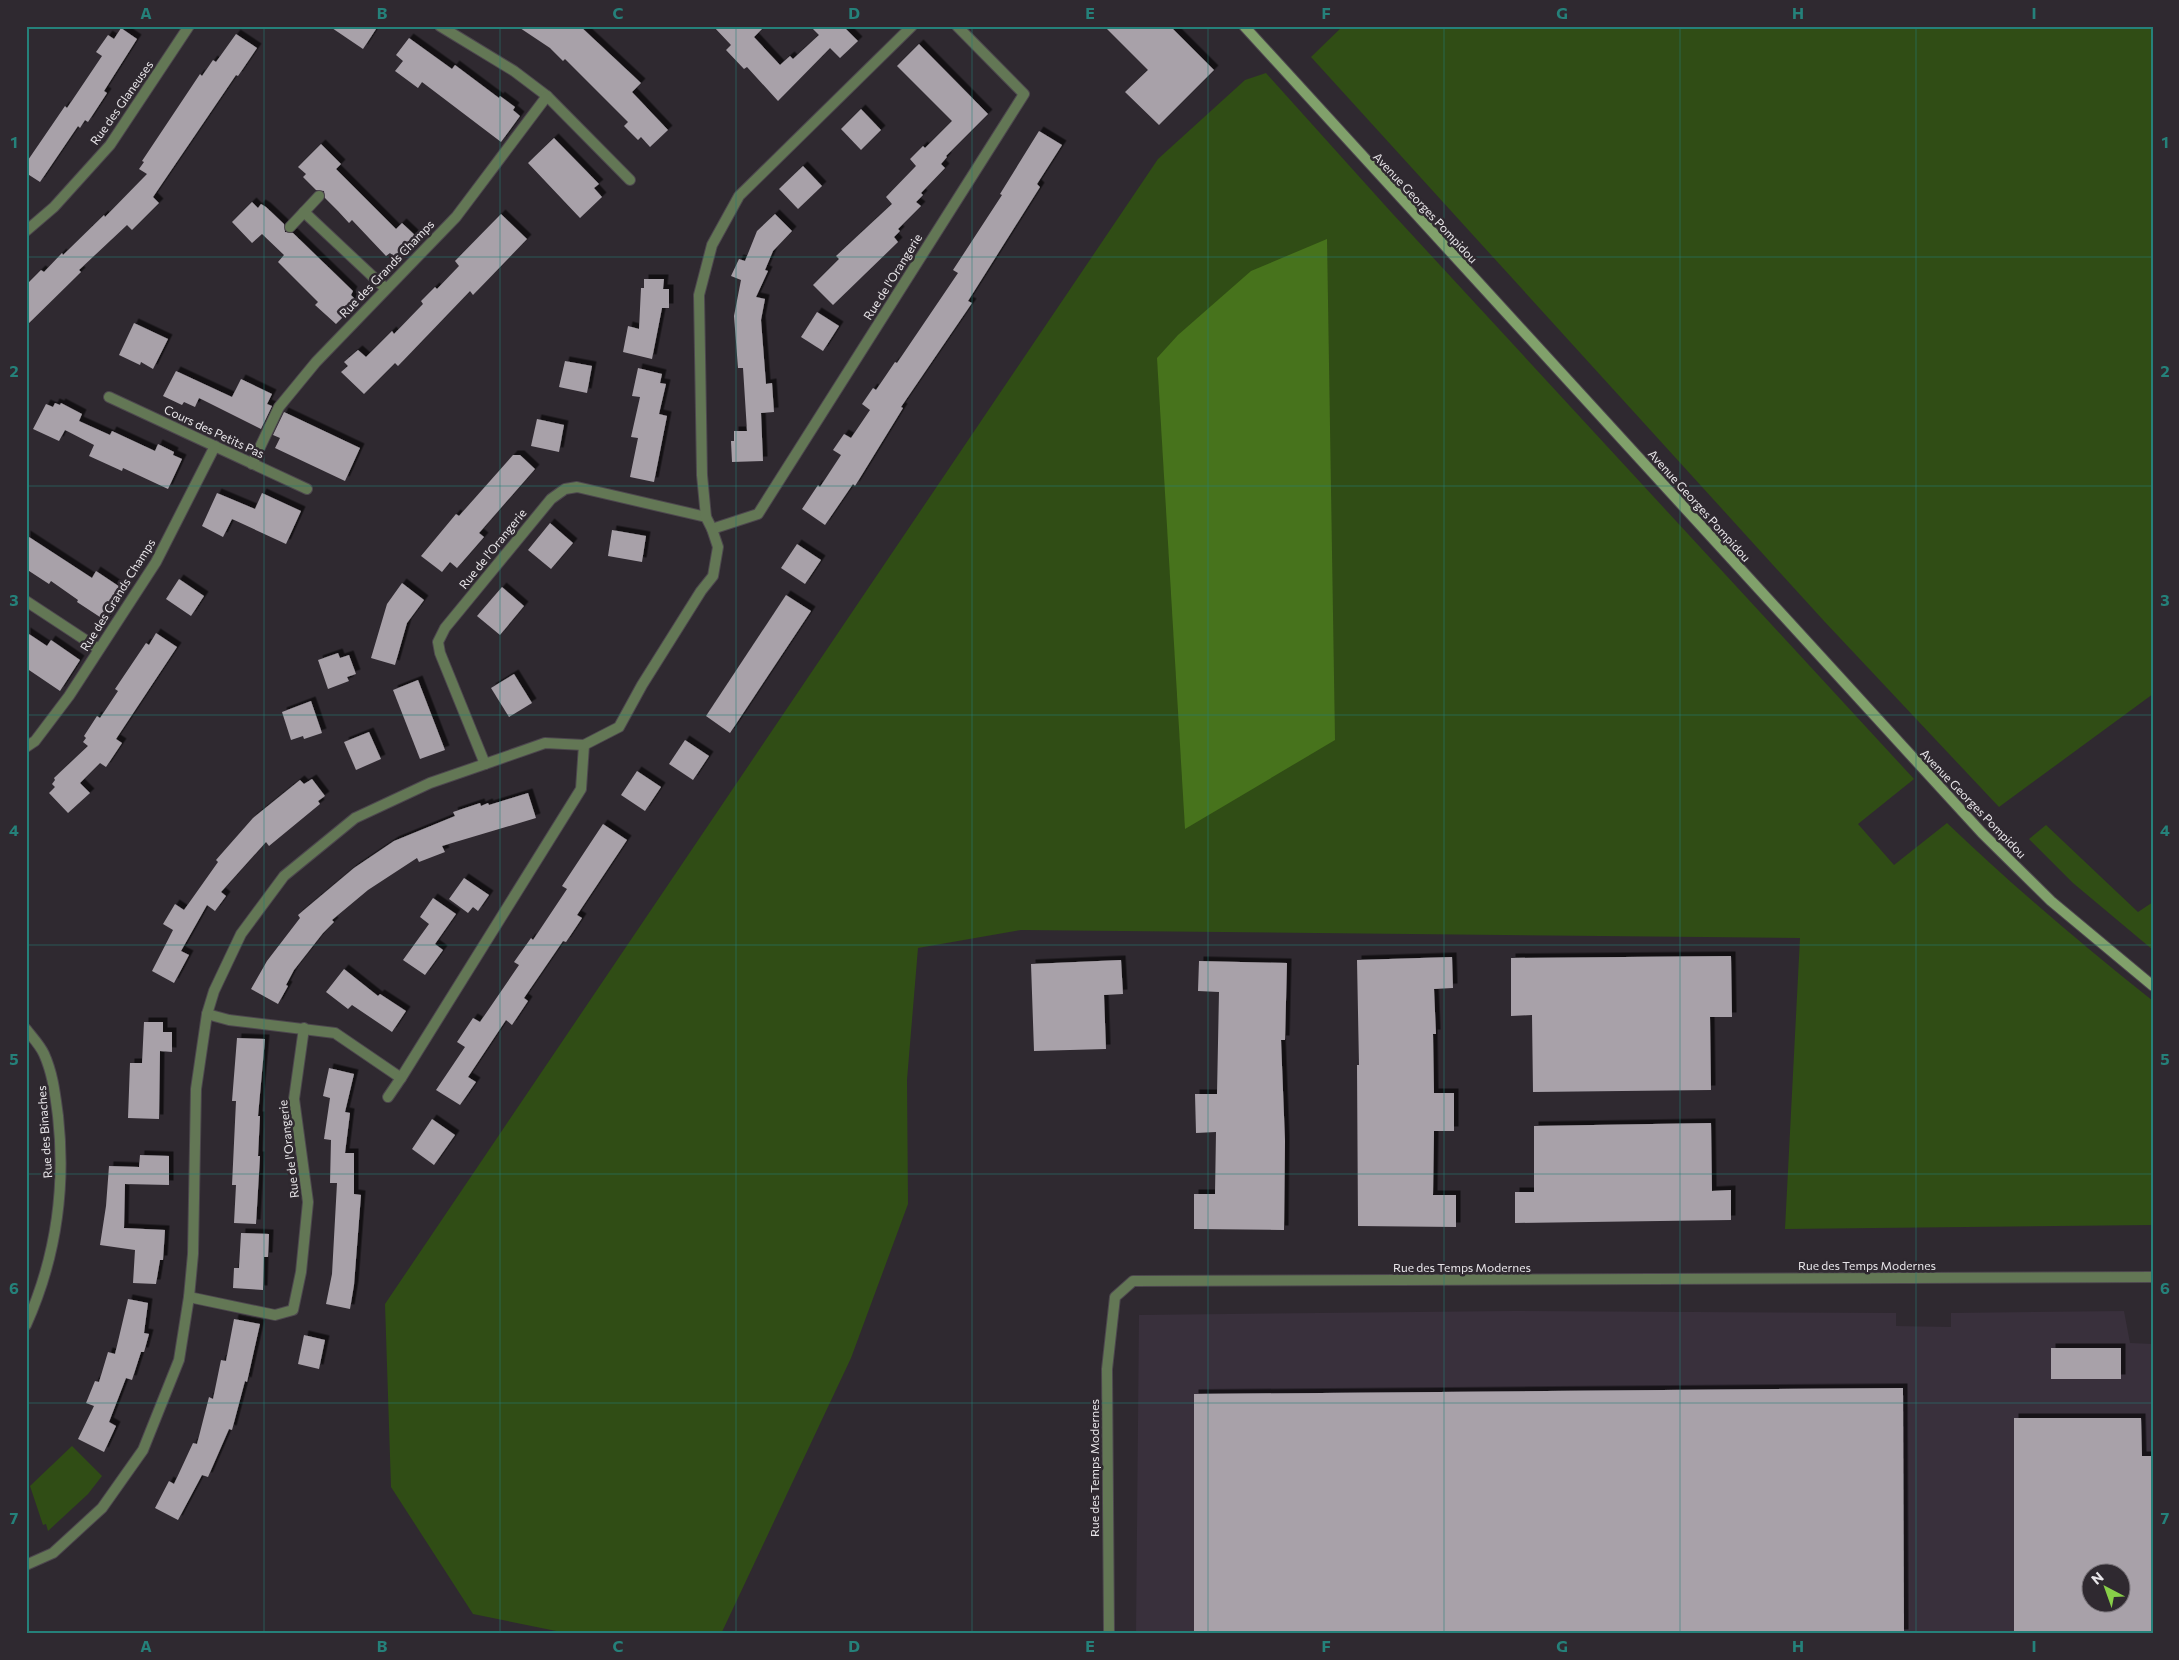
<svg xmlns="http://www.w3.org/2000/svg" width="2179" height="1660" viewBox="0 0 2179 1660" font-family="Commissioner,sans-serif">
<defs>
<filter id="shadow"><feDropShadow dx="4.5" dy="-4.5" stdDeviation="0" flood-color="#0009"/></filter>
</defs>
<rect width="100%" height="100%" fill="#2f2930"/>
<path fill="#39303c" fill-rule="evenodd" d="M1512 1311 1896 1313V1326L1951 1327V1313L2124 1311 2130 1343 2153 1344V1634H1136L1139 1315ZM2092 1572H2122V1602H2092Z"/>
<g fill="#304d15">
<path d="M1343 26H2153V694L1999 807 1824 621 1311 57Z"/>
<path d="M1266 73 1391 212 1914 779 1858 824 1894 865 1947 823C2013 886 2081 944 2153 1001V1225L1785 1229 1800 938 1021 930 918 948 907 1080 908 1204 851 1358 721 1634H571L473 1614 391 1487 385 1304 1158 159 1245 80Z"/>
<path d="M2046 825 2138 912 2153 902V950L2073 883 2029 839Z"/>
<path d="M72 1446 102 1476 88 1494 48 1531 46 1524 43 1525 30 1486Z"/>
</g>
<path fill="#47731c" d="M1327 239 1335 740 1185 829 1157 358 1178 335 1251 271Z"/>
<g fill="#a8a1a9" fill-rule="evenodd" filter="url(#shadow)">
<path d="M329 26H378L363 49Z"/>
<path d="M517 26H580L641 83 632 92 668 130 650 147 641 137 638 140 624 126 628 122 565 59 563 61 550 48Z"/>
<path d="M713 26H765L754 37 780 65 790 56 793 59 819 35 810 26H843L858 41 840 58 830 48 778 101 747 67 744 69 726 50 731 45Z"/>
<path d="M1104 26H1170L1214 70 1159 125 1125 92 1148 70Z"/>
<path d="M121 28 137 39 104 91 107 93 88 122 85 120 80 128 78 126 40 182 26 173V163L65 106 67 108 102 56 96 52 108 35 114 39Z"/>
<path d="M236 34 257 48 238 76 236 75 153 197 159 203 132 230 127 225 79 270 81 272 26 326V285L41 270 44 272 62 253 63 255 104 215 105 217 147 174 139 169 144 162 142 161 200 74 202 76 213 60 216 62Z"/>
<path d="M409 38 452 69 455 65 499 98 500 96 515 107 513 110 520 116 501 142 422 82 418 88 395 71 403 61 396 55Z"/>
<path d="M919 44 988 114 946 156 947 157 941 164 945 168 921 193 923 195 916 202 921 206 898 229 900 231 894 237 898 242 833 305 813 285 839 259 836 256 892 204 886 197 916 166 910 159 923 146 925 148 952 121 897 66Z"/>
<path d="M861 109 881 130 861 150 841 129Z"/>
<path d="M1039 131 1062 145 1037 184 1040 187 968 301 972 303 901 407 903 408 855 486 853 484 825 525 802 509 818 485 820 487 841 455 833 450 844 434 851 438 870 410 862 404 873 388 876 390 895 362 897 363 958 273 953 270 1002 195 1000 194Z"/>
<path d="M554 138 599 184 594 188 602 197 580 218 528 163Z"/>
<path d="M321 144 341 164 336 169 396 229 402 223 419 239 398 261 390 253 386 256 352 220 349 223 338 211 325 198 324 191 316 190 303 177 306 174 298 167Z"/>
<path d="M803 166 822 186 798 209 779 189Z"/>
<path d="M252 202 258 208 261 204 266 207 284 224 285 232 293 233 353 291 351 295 358 302 336 324 315 305 318 302 278 262 284 255 262 234 252 243 232 222Z"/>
<path d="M501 214 527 239 473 295 470 291 398 366 395 363 364 394 341 372 348 366 344 362 358 350 366 357 392 331 394 334 423 304 421 301 435 287 437 289 459 266 455 261Z"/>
<path d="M775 214 792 231 773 251 765 270 768 271 756 297 765 299 761 320 766 384 772 383 774 412 761 413 763 461 732 462 731 441H734V431H747L743 368H738L734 316 741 280 731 276 739 259 745 261 757 231Z"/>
<path d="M644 279H664L663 289H669V308H662L652 359 623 352 628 326 639 329 641 288H644Z"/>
<path d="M817 312 839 326 823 351 801 337Z"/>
<path d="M134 323 168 339 153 369 141 362 140 365 119 355Z"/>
<path d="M565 361 592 366 587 393 559 387Z"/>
<path d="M638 368 662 374 660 383 666 384 659 414 667 416 654 482 630 477 638 438 631 437 640 397 632 396Z"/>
<path d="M176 371 232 397 241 379 272 394 267 404 272 406 261 429 199 398 195 407 184 402 182 405 163 396Z"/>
<path d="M55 403 60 405 61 403 82 414 79 421 110 435 112 431 155 451 158 444 174 452 173 455 182 459 168 489 123 468 122 471 89 456 94 445 65 430 59 441 33 429 46 404 53 407Z"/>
<path d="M284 412 360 448 345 481 275 448 280 438 273 435Z"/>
<path d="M537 419 564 425 559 452 531 446Z"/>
<path d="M513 455H520L535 469 479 533 484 537 457 568 450 562 442 572 421 556 456 514 459 516Z"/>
<path d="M217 493 255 509 262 493 301 511 286 544 232 519 223 537 202 526Z"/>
<path d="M550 523 573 543 551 569 528 550Z"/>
<path d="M612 530 646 536 642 562 608 556Z"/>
<path d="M26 535 92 578 96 571 126 591 106 621 77 602 78 600 51 581 49 584 26 569Z"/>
<path d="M797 544 821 560 805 584 781 568Z"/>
<path d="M179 579 204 596 191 616 166 599Z"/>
<path d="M402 583 424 600 407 623 395 665 371 658 387 604Z"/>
<path d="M502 587 524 606 500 635 477 616Z"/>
<path d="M786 595 811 611 730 733 706 716Z"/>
<path d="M26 632 47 646 51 640 80 660 60 691 26 668Z"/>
<path d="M156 633 177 647 116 739 122 743 106 767 100 763 80 783 90 793 68 813 49 793 55 787 52 784 55 780 54 778 88 746 83 742 86 738 84 736 97 716 100 718 118 691 115 689 146 643 149 645Z"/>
<path d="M338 653 340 658 349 655 356 674 347 677 349 681 328 689 318 660Z"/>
<path d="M514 674 532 703 509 717 491 688Z"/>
<path d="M418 680 445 750 420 759 393 690Z"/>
<path d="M311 701 322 733 304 739 303 736 291 740 282 712Z"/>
<path d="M369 732 381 759 356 770 344 742Z"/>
<path d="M685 740 709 756 693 780 669 764Z"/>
<path d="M637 771 661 787 645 811 621 795Z"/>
<path d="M312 779 325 796 318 801 320 804 269 846 266 842 221 892 226 896 215 911 207 905 181 951 189 955 174 983 152 971 173 930 163 924 175 904 184 910 218 862 216 860 253 818 300 780 304 784Z"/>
<path d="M528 793 536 818 442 846 445 852 419 862 417 858 368 890 332 920 334 922 323 933 294 970 286 985 288 986 278 1004 251 989 267 961 300 918 298 915 354 868 394 841 455 816 453 812 480 803 481 806 488 803 489 805Z"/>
<path d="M603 824 627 840 577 915 582 918 566 942 563 941 524 998 528 1001 512 1025 506 1020 468 1077 476 1082 460 1105 436 1090 465 1047 457 1042 473 1018 480 1022 519 965 514 962 531 938 533 940 567 889 562 886Z"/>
<path d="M464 878 489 895 478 911 473 907 468 913 449 899Z"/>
<path d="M433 898 456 914 435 944 443 950 425 975 403 960 429 924 420 917Z"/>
<path d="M1731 956 1732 1017H1710L1711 1090 1533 1092 1532 1015 1511 1016V958Z"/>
<path d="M1452 957 1453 988 1434 989 1436 1034H1433L1434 1093H1454V1131H1434L1433 1195H1456V1227L1358 1226 1357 1065H1359L1357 960Z"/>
<path d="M1121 960 1123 994 1104 995 1106 1049 1034 1051 1031 964Z"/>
<path d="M1199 961 1287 963 1285 1040H1281L1285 1141 1284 1230 1194 1229V1194H1215L1216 1132 1196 1133 1195 1094H1217L1219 992 1198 991Z"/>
<path d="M344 969 378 996 380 994 406 1011 392 1032 352 1005 348 1009 326 992Z"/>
<path d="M144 1022H163V1032H172V1052L160 1051 159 1119 128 1118 130 1063H142Z"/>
<path d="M237 1038 265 1039 258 1116H260L258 1156H260L256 1224 234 1223 236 1185H232L236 1101H232Z"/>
<path d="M329 1068 354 1074 345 1112 350 1113 345 1153H354V1194L361 1195 354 1285 350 1309 326 1304 332 1274 337 1183H330L331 1140 324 1139 330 1098 323 1096Z"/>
<path d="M432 1119 455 1135 434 1165 412 1149Z"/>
<path d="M1711 1123 1712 1191 1731 1190V1220L1515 1223V1192H1534V1126Z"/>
<path d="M140 1155 169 1156V1185L125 1184 124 1228 165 1230 163 1260H160L156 1284 133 1283 135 1250 100 1245 106 1206 109 1166 139 1167Z"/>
<path d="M241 1233 269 1234 268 1257H264L263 1290 233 1288 234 1268H239Z"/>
<path d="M128 1299 148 1303 144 1333 149 1334 144 1352H141L132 1380 126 1378 109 1422 116 1426 104 1452 78 1439 94 1406 86 1403 95 1381 99 1382 108 1352 115 1354Z"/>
<path d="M234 1319 260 1324 247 1382 245 1381 232 1430 229 1429 208 1477 202 1475 178 1520 155 1508 169 1481 174 1484 193 1443 197 1444 209 1397 213 1399 221 1360 226 1361Z"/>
<path d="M304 1335 325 1340 319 1369 298 1364Z"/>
<rect x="2051" y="1348" width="70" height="31"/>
<path d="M1903 1388 1904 1634H1194V1394Z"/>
<path d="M2014 1418H2141L2142 1456H2153V1634H2014ZM2092 1572H2122V1602H2092Z"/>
</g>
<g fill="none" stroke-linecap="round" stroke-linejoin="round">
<g stroke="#4d474e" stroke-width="12">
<g id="street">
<path d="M440 26 514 71 547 96 630 180"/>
<path d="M304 212 385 288"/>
<path d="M290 227 319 196"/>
<path d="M26 231 54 207 110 145 189 26"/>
<path d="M109 397 307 489"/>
<path d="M252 464 279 407 316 362 456 217 547 96"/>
<path d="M712 529 758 514 1024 94 957 26"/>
<path d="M26 601 99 649"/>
<path d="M26 747 35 741 69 696 156 562 215 446"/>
<path d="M485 764 440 653 438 642 445 628 551 499 565 489 577 487 706 517"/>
<path d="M207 1014 229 1020 335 1033 401 1078 581 789 584 745"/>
<path d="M26 1029C32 1037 40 1045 44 1054 53 1074 55 1094 58 1116 66 1189 56 1258 26 1325"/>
<path d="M388 1097 401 1078"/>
<path d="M189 1297 275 1315 293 1310 301 1272 308 1202 294 1099 304 1028"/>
<path d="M26 1565 53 1553 102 1508 143 1450 179 1360 189 1297 193 1254 196 1089 207 1014 214 991 241 934 284 876 355 818 430 783 485 764 545 743 584 745 619 727 642 685 701 591 713 576 718 547 712 529 706 517 702 475 699 295 712 245 739 196 912 26"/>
<path d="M1109 1634 1107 1369 1115 1297 1133 1281 2153 1277"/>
</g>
</g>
<g stroke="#4d474e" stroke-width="12">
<path id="secondary" d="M1244 26 1982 833 2051 901 2153 986"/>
</g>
<use href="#street" stroke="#637755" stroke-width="10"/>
<use href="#secondary" stroke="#81a16b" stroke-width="10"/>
</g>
<path fill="none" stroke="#25817a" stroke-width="1" stroke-opacity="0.55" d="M264 26V1634M500 26V1634M736 26V1634M972 26V1634M1208 26V1634M1444 26V1634M1680 26V1634M1916 26V1634M26 257H2153M26 486H2153M26 715H2153M26 945H2153M26 1174H2153M26 1403H2153"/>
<g text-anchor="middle" stroke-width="5" stroke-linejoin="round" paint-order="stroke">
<g font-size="12" fill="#e8e5e9" stroke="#2f2930">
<text transform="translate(122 103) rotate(-55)" y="4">Rue des Glaneuses</text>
<text transform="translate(1425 208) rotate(47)" y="4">Avenue Georges Pompidou</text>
<text transform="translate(387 269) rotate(-46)" y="4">Rue des Grands Champs</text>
<text transform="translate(893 277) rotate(-58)" y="4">Rue de l'Orangerie</text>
<text transform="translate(214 432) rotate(25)" y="4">Cours des Petits Pas</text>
<text transform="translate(1699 506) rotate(48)" y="4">Avenue Georges Pompidou</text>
<text transform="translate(493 549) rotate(-51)" y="4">Rue de l'Orangerie</text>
<text transform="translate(118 595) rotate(-58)" y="4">Rue des Grands Champs</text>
<text transform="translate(1973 804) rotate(46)" y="4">Avenue Georges Pompidou</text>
<text transform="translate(45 1132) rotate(-94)" y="4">Rue des Binaches</text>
<text transform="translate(289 1149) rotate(-97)" y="4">Rue de l'Orangerie</text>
<text x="1867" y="1270">Rue des Temps Modernes</text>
<text x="1462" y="1272">Rue des Temps Modernes</text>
<text transform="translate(1095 1468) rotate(-90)" y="4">Rue des Temps Modernes</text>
</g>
</g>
<rect width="2179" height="1660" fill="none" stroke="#2f2930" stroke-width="55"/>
<g transform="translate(2106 1588) rotate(319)"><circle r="24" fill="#2f2930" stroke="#79747a"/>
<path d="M0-4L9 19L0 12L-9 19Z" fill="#88cf49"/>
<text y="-8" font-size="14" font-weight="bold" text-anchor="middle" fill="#e8e5e9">N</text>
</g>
<rect x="28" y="28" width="2124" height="1604" fill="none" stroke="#25817a" stroke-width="2"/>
<g font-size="16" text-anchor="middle" font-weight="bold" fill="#25817a">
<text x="146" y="19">A</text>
<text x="382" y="19">B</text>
<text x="618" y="19">C</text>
<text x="854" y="19">D</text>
<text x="1090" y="19">E</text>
<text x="1326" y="19">F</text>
<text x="1562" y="19">G</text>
<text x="1798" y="19">H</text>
<text x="2034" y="19">I</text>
<text x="14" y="148">1</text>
<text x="2165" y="148">1</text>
<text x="14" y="377">2</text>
<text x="2165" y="377">2</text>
<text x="14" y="606">3</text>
<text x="2165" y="606">3</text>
<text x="14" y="836">4</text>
<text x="2165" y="836">4</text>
<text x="14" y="1065">5</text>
<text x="2165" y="1065">5</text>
<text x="14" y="1294">6</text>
<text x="2165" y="1294">6</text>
<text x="14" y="1524">7</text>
<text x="2165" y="1524">7</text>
<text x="146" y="1652">A</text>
<text x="382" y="1652">B</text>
<text x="618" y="1652">C</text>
<text x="854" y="1652">D</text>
<text x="1090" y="1652">E</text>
<text x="1326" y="1652">F</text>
<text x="1562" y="1652">G</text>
<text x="1798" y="1652">H</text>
<text x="2034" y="1652">I</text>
</g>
</svg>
